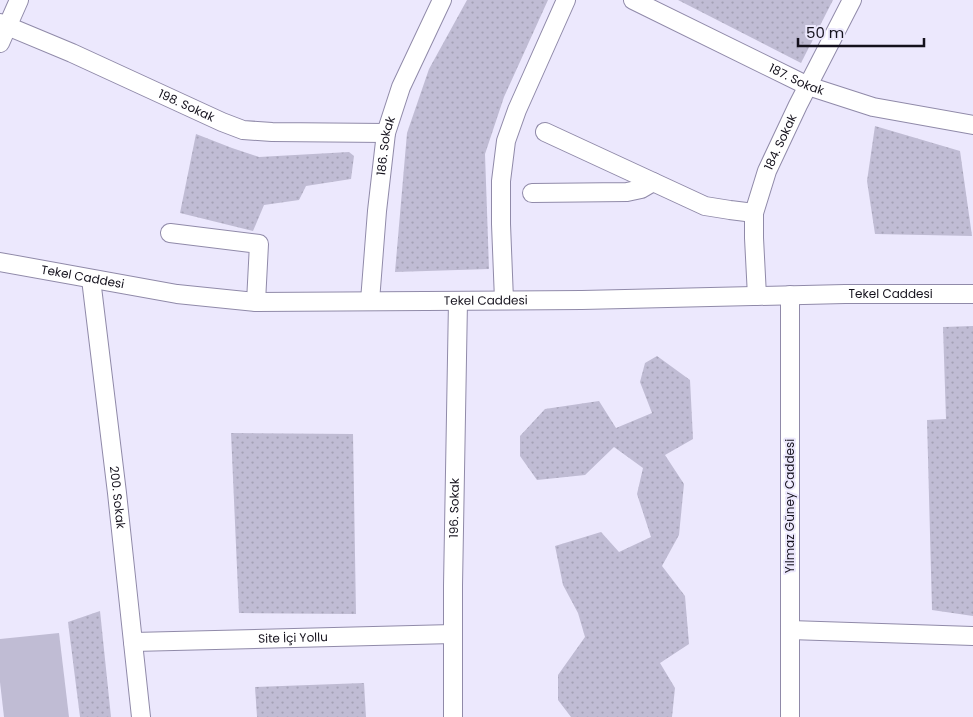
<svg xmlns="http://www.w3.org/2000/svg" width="973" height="717" viewBox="0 0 973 717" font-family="Poppins,sans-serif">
<defs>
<pattern id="green-dots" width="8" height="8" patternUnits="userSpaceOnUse" patternTransform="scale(1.25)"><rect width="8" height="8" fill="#c0bcd4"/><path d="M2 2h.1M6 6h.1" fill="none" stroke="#a4a1b5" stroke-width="1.8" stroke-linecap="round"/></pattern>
</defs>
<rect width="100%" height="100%" fill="#ece8fd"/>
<g fill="url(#green-dots)">
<path d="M467 0H548L504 97 485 154 489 269 395 272 407 133 429 69Z"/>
<path d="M678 0H833L801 63Z"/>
<path d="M875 126 960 151 972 236 875 234 867 181Z"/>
<path d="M196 134 232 148 259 157 349 152 354 156 351 179 306 186 299 200 264 205 253 231 180 213Z"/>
<path d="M973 326V616L932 610 927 420 946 419 943 327Z"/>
<path d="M657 356 690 380 693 439 665 455 684 484 679 535 662 566 685 596 689 644 660 663 675 688 672 717H571L558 700V675L585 637 578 613 563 585 555 546 601 532 619 552 651 537 637 494 643 468 614 447 585 475 537 480 520 456V436L545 409 599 401 616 428 652 413 640 382 645 363Z"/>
<path d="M231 433 353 434 356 614 239 613Z"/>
<path d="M100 611 111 717H80L68 622Z"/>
<path d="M364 683 366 717H257L255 687Z"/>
</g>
<path fill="#c0bcd4" d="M59 633 69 717H4L0 682V639Z"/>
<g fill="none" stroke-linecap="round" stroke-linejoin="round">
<g stroke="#908aa9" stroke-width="20">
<g id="minor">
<path id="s1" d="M633 0 808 86 873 107 973 125"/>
<path id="s2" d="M0 23 72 53 222 122 243 130 272 132 386 133"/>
<path d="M0 43 19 0"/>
<path d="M545 132 705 206 730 210 754 213"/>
<path d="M532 193 627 192 641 189 653 182"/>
<path d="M170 233 259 244 256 302"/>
<path id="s3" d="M0 262 177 294 256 302 582 300 845 294H973"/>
<path id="s4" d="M91 279 117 493 141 717"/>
<path d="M790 295V717"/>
<path id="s5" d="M757 296 754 238V213L767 171 798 105 852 0"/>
<path d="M504 300 501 224V181L506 141 517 110 566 0"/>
<path id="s6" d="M370 301 377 211 386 133 401 87 442 0"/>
<path d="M790 630 973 636"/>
<path id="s7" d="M133 642 453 634"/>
<path id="s8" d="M453 717V586L458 301"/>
</g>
</g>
<use href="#minor" stroke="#fff" stroke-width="18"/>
</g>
<g text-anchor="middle" stroke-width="4" stroke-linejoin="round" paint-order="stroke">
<g font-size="12" fill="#14111c" stroke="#ece8fd">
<text dy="4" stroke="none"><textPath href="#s1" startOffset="182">187. Sokak</textPath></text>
<text dy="4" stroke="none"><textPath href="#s2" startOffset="204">198. Sokak</textPath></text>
<text dy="4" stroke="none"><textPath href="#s5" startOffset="159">184. Sokak</textPath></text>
<text dy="4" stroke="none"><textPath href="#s6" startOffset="156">186. Sokak</textPath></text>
<text dy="4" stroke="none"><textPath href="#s3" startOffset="84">Tekel Caddesi</textPath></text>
<text dy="4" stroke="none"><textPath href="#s3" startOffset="894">Tekel Caddesi</textPath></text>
<text dy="4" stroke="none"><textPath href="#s3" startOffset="489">Tekel Caddesi</textPath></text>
<text dy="4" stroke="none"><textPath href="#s4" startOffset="220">200. Sokak</textPath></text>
<text transform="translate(790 506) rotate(-90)" y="4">Yılmaz Güney Caddesi</text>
<text dy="4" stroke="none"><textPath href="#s8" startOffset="209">196. Sokak</textPath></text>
<text dy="4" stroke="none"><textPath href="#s7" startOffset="160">Site İçi Yollu</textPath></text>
</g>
</g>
<path d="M798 38v8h126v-8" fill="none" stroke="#14111c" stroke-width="2.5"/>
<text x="806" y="38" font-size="15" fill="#14111c" stroke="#ece8fd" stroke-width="4" paint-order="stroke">50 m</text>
</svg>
